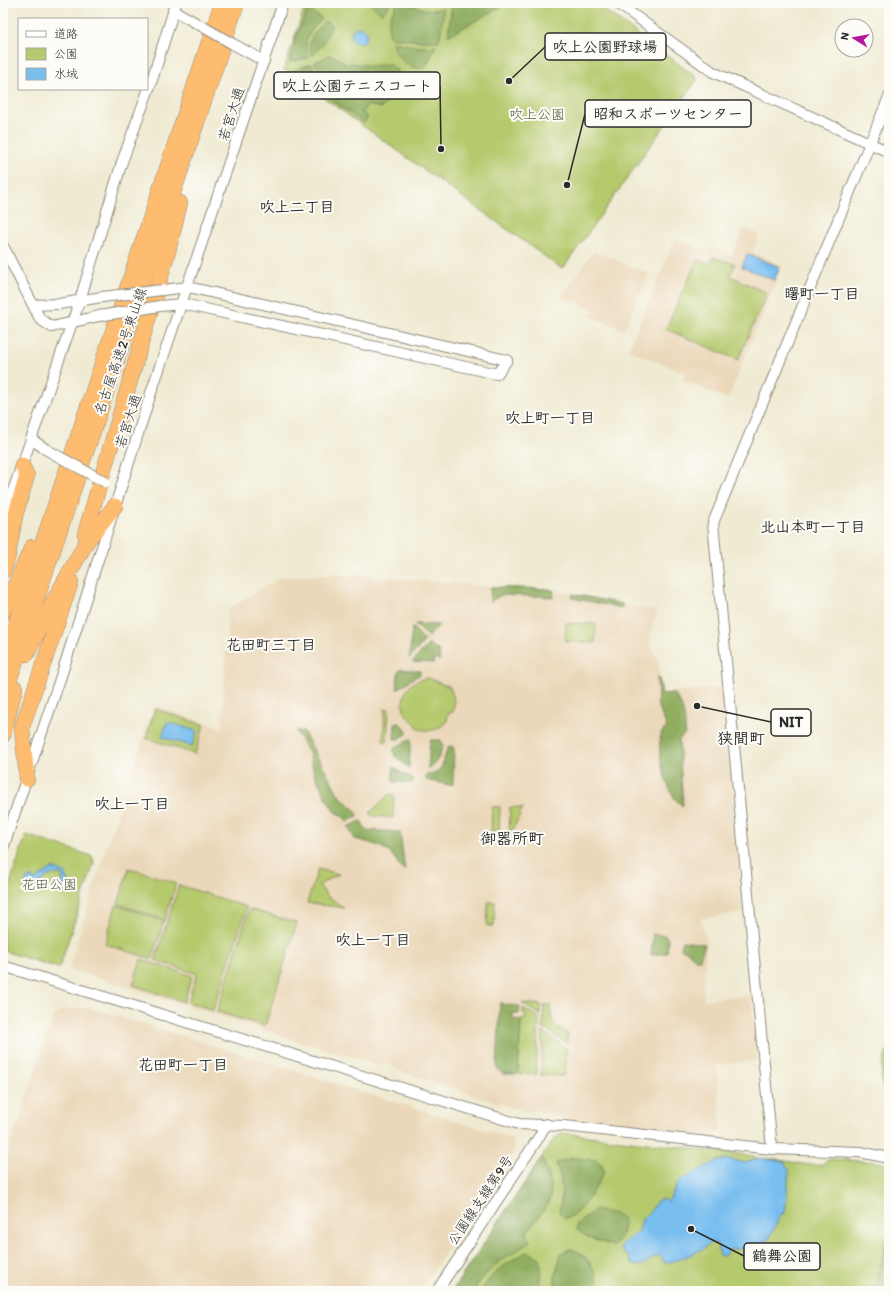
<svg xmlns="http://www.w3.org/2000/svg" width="892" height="1294" viewBox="0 0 892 1294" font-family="Itim,'Klee One',sans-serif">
<rect width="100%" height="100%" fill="#fdfcf7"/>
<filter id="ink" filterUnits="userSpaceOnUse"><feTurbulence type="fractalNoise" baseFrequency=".025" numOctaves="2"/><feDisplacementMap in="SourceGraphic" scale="8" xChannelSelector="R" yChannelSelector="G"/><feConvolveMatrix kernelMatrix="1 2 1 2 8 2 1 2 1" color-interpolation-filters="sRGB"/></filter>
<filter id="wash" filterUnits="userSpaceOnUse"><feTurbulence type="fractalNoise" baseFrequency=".012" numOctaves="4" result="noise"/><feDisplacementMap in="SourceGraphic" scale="16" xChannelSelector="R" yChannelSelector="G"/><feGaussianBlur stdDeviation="0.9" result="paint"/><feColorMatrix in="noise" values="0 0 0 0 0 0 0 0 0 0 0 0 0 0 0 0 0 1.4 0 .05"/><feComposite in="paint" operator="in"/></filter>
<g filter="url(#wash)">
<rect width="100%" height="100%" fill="#efead1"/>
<g fill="#ebd8ba">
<path d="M744 229 759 235 753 252 782 266 728 399 683 381 686 373 628 350 675 239 709 252 711 247 731 256Z"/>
<path d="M594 251 649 274 624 330 591 316 594 309 561 297Z"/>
<path d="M338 574 500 587 548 589 657 611 650 634 651 645 658 661 662 693 722 687 744 913 700 918 707 941 703 988 704 1000 751 994 757 1060 717 1065 721 1130 711 1136 602 1125 561 1118 539 1111H532L529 1113 405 1073 389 1064H373L69 969 103 857 153 709 159 707 222 728 228 611 231 607 279 578Z"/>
<path d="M82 1008 94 1009 199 1041 511 1138 515 1150 420 1291H3V1169L52 1019 59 1011Z"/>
</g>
<g fill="#b5c96d" stroke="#707a4c">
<path d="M306 3H595L695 76 697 80 564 267 561 268 284 69Z"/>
<path d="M713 257 735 264 730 276 767 293 738 360 666 329 697 260 709 264Z"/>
<path d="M566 623 596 624 595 643 565 641Z"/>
<path d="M429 678C436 681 442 685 449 686 454 695 455 703 453 712L448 714 446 717 448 719C440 731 431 732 418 729L416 724 405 714C399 695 408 680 429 678Z"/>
<path d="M155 709 204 725 195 754 146 738Z"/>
<path d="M385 709H389L387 742 383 741Z"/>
<path d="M389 794H394L393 818 372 816 370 813Z"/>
<path d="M492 807H500L499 831H491Z"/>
<path d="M510 807 523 808 509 838Z"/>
<path d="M26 835 92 856 94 863 59 968 3 951V905Z"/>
<path d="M129 868 176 883 165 920 118 904Z"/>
<path d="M318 869 339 874 319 885 327 896 344 908 307 903Z"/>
<path d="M179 885 247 907 213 1010 188 1002 197 974 155 960Z"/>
<path d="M488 902H495L494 926H487Z"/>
<path d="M116 905 164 921 152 959 105 944Z"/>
<path d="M249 909 297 923 265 1026 217 1012Z"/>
<path d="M141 959 192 976 184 1002 133 985Z"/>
<path d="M522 1003 541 1005 540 1016V1015Z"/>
<path d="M544 1005H550C549 1019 556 1028 568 1034L567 1043 543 1028Z"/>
<path d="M523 1008 539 1018 536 1075 518 1074 521 1020 525 1019 526 1014 523 1013Z"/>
<path d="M543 1032 567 1049 565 1074 562 1076 541 1075Z"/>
<path d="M889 1047V1105C879 1081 879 1070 889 1047Z"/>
<path d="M563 1133 754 1156C759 1161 768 1158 775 1159 792 1162 806 1166 823 1165L825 1161 833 1159 889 1163V1291H452L554 1139Z"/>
</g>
<g fill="#90ad60" stroke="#5e6c46">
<path d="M370 3H391L382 14Z"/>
<path d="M398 3C415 3 425 14 443 8V18L439 41H420L390 37C386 23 390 15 398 3Z"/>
<path d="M452 3H498L501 7 448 36Z"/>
<path d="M308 9 322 19C309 33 302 37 309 58L290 62 295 40Z"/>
<path d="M325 21 332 25 322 46 312 56C306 35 314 35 325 21Z"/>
<path d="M392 42 420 47 436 46 425 68C408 71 396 57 392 42Z"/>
<path d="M329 55 336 57 347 65 352 63 371 66 389 64 396 69 399 80C393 79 386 77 380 77 346 79 343 99 314 63Z"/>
<path d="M311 64 322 80 338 89 347 91 381 82 398 85V88L382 108 367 105 362 112 368 117 364 123 292 71Z"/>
<path d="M491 587 548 589 553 590 554 597 501 595 490 602Z"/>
<path d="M573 594 622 604V608L572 598Z"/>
<path d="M415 624 439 625 428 637Z"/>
<path d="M412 627 425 640 409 659Z"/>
<path d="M429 644 439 651 440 660 434 659V663L412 662Z"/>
<path d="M401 669 420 671V675C411 678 402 688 397 689L398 672Z"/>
<path d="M657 678H659L662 694 673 693C684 704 686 720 685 734L679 740 683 806C667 798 655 750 661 734 662 731 665 729 667 727L658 707Z"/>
<path d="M398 722 407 730V734L398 739H394L395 723Z"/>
<path d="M296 731H303L339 795 356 811 358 816 347 822 345 818 335 812 327 800 314 773 309 753Z"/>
<path d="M411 739 409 768 394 755V748Z"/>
<path d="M430 740H441L443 745C440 755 438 763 428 769Z"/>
<path d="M451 746 454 748 453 784 449 785 426 780V775L440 771 448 747Z"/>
<path d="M394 767 403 774 413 778 414 781 412 783 394 782 392 780Z"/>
<path d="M361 821 366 830 400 832 405 870C398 867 398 862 393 856 384 845 369 843 355 839L348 827Z"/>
<path d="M653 934 665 935 668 938 667 953 651 955Z"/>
<path d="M682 941 705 944 700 959H695L687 951 681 949Z"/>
<path d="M500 1002 505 1005 520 1006 519 1014 513 1013V1019L521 1020 518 1074H502L497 1068Z"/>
<path d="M542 1157 549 1176 551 1192 549 1203 527 1232 530 1242C504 1259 491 1264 473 1291H452Z"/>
<path d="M572 1158 596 1160 603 1166 604 1173C596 1185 580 1218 565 1218L559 1212C563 1193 563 1182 556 1163Z"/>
<path d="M595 1210 616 1214 624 1219C624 1231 622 1237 613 1246L589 1238 577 1230V1224Z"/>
<path d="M889 1228V1291H875Z"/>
<path d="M570 1249C587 1251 599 1275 599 1291H555V1277L561 1253Z"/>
<path d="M526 1252 540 1258 541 1268 539 1291 482 1290C492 1271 508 1263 526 1252Z"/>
</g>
<g fill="#78beef" stroke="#52748d">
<circle cx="359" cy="35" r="8"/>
<path d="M747 254 780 267 774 280 742 267Z"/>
<path d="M167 722 197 731 192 746 162 737Z"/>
<path d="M51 869H55L65 873 69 884 66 886H61L63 878 60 874C47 872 39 884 31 891L26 890 25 885 27 878H32L34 881Z"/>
<path d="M761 1158 784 1162 789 1170 785 1214H781L769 1239 750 1249H731L724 1256H720L718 1245 712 1242C708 1244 707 1246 704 1248 701 1251 668 1264 665 1263L660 1255C646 1258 648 1269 632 1264L629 1257 621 1250 622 1244 639 1231 642 1219 650 1212 657 1201 663 1199 668 1202 679 1181 707 1166 718 1161 729 1159 745 1163Z"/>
<path d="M757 1285H765L771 1291H748L752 1287Z"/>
</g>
</g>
<g filter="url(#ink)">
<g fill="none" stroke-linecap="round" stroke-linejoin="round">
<g stroke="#8d8a7e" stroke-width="12">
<g id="minor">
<path d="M617 3 713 72 889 152"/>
<path d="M173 10 205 28"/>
<path d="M233 44 264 61"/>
<path d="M3 246 40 319 52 327 99 316"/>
<path d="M34 305 59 304 102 297"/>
<path d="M160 306 183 304 497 374 507 360 188 287 162 290"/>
<path d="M31 439 47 450"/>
<path d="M3 519 80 300 122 162 152 80 176 3"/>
<path d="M3 848 63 670 151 393 283 3"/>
<path d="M3 966 519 1124 564 1126 772 1149 860 1152 889 1158"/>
<path d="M772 1149 713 523 889 97"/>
<path d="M437 1291 539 1137 546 1124"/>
</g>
</g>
<g stroke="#8d8a7e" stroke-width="16">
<g id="highway">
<path d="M85 534 167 255 180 203"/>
<path d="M3 571 7 560 15 516 27 476 22 465"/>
<path d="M3 612 32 547"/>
<path d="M27 654 47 613 87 541 115 506"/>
<path d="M3 662 222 3"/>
<path d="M3 699 237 3"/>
<path d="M3 735 15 688"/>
<path d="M27 779 22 727 71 582"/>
</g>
</g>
<use href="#minor" stroke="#fff" stroke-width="10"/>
<use href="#highway" stroke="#febc70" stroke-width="15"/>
<g stroke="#8d8a7e" stroke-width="12" stroke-linecap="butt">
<g id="minor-bridge">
<path d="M205 28 233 44"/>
<path d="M102 297 162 290"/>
<path d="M99 316 160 306"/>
<path d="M47 450 105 482"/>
</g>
</g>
<use href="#minor-bridge" stroke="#fff" stroke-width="10"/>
</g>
</g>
<g text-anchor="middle" stroke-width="4" stroke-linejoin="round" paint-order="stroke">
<g font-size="14" fill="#2b2b2b" stroke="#fdfcf7">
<text transform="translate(231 114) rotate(-72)" y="5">若宮大通</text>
<text transform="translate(120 351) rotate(-71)" y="5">名古屋高速2号東山線</text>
<text transform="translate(128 421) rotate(-72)" y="5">若宮大通</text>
<text transform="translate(480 1200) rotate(-56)" y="5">公園線支線第9号</text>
</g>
<g font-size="14" fill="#545a3f" stroke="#fdfcf7">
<text x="537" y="119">吹上公園</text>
<text x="49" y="889">花田公園</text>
</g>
<g font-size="15" font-weight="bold" fill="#2b2b2b" stroke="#fdfcf7">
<text x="297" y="212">吹上二丁目</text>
<text x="822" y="299">曙町一丁目</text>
<text x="550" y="423">吹上町一丁目</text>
<text x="813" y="532">北山本町一丁目</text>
<text x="271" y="650">花田町三丁目</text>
<text x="132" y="809">吹上一丁目</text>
<text x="373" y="945">吹上一丁目</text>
<text x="183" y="1070">花田町一丁目</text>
</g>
<g font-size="16" font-weight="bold" fill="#2b2b2b" stroke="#fdfcf7">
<text x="741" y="744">狭間町</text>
<text x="512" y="844">御器所町</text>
</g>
</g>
<path fill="none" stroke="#2b2b2b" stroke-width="1.5" d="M509 81L545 47M441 149L440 86M567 185L585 114M697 706L771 722M691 1229L744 1256"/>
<g fill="#2b2b2b" stroke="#fdfcf7" stroke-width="1.5">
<circle cx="509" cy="81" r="4"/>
<circle cx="441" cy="149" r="4"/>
<circle cx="567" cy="185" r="4"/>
<circle cx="697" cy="706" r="4"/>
<circle cx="691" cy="1229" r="4"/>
</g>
<g fill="#fdfcf7" stroke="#2b2b2b" stroke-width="1.5">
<rect x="545" y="33" width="121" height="27" rx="4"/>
<rect x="274" y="72" width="166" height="27" rx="4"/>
<rect x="585" y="100" width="166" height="27" rx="4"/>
<rect x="771" y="709" width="40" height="27" rx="4"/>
<rect x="744" y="1243" width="76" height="27" rx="4"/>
</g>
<g font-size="15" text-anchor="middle" font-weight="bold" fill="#2b2b2b">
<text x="605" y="52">吹上公園野球場</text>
<text x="357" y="91">吹上公園テニスコート</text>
<text x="668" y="119">昭和スポーツセンター</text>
<text x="791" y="727">NIT</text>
<text x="782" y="1261">鶴舞公園</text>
</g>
<rect width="892" height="1294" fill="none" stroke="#fdfcf7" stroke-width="16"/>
<rect x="18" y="18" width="130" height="72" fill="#fdfcf7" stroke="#a9a8a5"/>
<rect x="26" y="31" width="20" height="6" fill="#ffffff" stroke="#a9a8a5"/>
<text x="54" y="38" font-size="12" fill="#2b2b2b">道路</text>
<rect x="26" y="48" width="20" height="12" fill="#b5c96d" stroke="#a9a8a5"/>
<text x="54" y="58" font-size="12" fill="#2b2b2b">公園</text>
<rect x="26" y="68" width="20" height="12" fill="#78beef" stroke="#a9a8a5"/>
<text x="54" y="78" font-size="12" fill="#2b2b2b">水域</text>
<g transform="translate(854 38) rotate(281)"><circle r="19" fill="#fdfcf7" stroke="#a9a8a5"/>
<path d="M0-3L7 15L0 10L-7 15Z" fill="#b5179e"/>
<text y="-6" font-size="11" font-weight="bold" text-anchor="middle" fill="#2b2b2b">N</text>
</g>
</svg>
